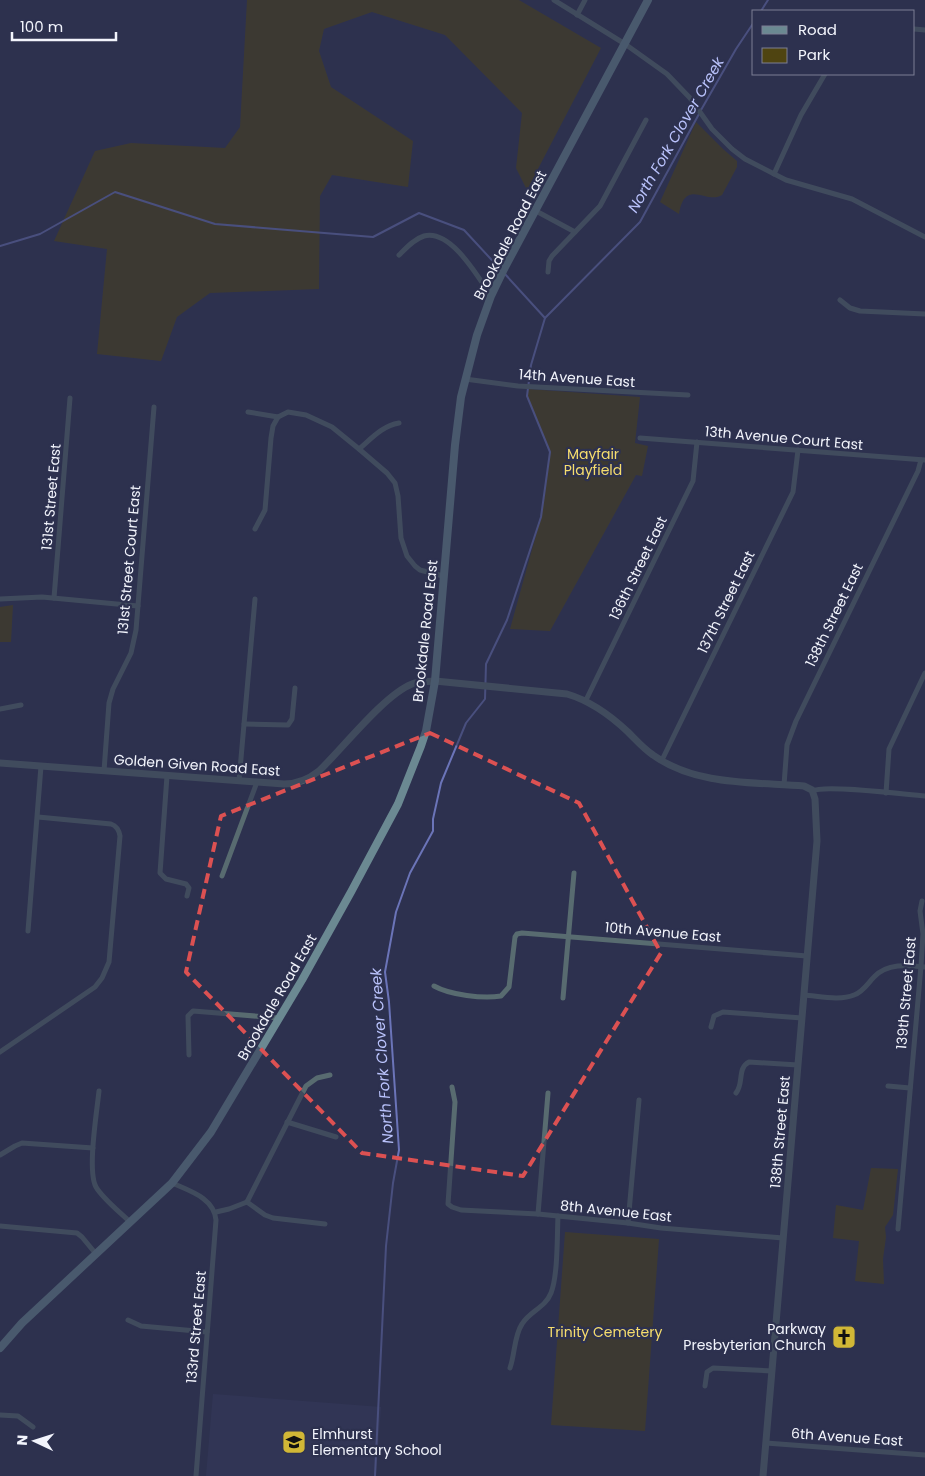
<svg xmlns="http://www.w3.org/2000/svg" width="925" height="1476" viewBox="0 0 925 1476" font-family="Poppins,sans-serif">
<rect width="100%" height="100%" fill="#2d314f"/>
<path fill="#363b5e" d="M213 1394 381 1407 376 1476H206Z"/>
<g fill="#4f4411">
<path d="M247 0H519L601 48 527 190 516 168 522 113 445 35 372 12 324 29 319 51 331 87 413 141 408 187 332 175 320 196 319 289 210 293 177 317 161 361 97 354 107 249 54 241 95 151 131 143 225 148 240 127Z"/>
<path d="M696 122 723 149 737 161V167L722 195C707 205 685 177 679 214L660 202Z"/>
<path d="M528 389 640 397 635 443 648 446 642 476 636 475 550 631 510 629 541 517 550 452 527 396Z"/>
<path d="M13 605 11 642H0V607Z"/>
<path d="M871 1168 898 1169 893 1215 885 1227 886 1237 883 1259 884 1284 855 1281 859 1241 833 1238 836 1205 863 1210Z"/>
<path d="M565 1232 659 1239 645 1431 551 1425Z"/>
</g>
<g fill="none" stroke-linecap="round" stroke-linejoin="round">
<g stroke="#6b74b8" stroke-width="2">
<path d="M761 11 768 0"/>
<path d="M701 110 736 49 754 22"/>
<path d="M0 246 40 234 115 192 215 224 373 237 419 213 464 230 501 270"/>
<path d="M504 273 545 318"/>
<path d="M375 1476 386 1246 393 1183 399 1150 389 1002 385 972 396 912 410 873 433 831V819L441 783 466 723 485 699 486 664 507 620 541 517 550 452 527 396 531 365 545 318 640 222 699 114"/>
</g>
<g stroke="#586b70" stroke-width="5">
<path d="M554 0 625 44 667 74 690 98 712 129 732 149 745 159 786 180 852 199 925 237"/>
<path d="M577 15 585 0"/>
<path d="M914 29 925 30"/>
<path d="M774 174 801 115 825 74"/>
<path d="M536 211 575 232"/>
<path d="M399 255C406 248 414 239 424 236 451 229 478 277 491 296"/>
<path d="M548 272 549 261 552 256 600 206 646 120"/>
<path d="M840 300 850 308 860 311 925 314"/>
<path d="M465 379 518 386 688 395"/>
<path d="M248 412 278 417 288 412 306 415 332 427 359 449 387 473 395 483 398 496 401 538 407 556 415 566 420 570 443 576"/>
<path d="M640 438 925 460"/>
<path d="M359 449C372 438 382 426 399 423"/>
<path d="M255 529 265 510 271 438 273 426 278 417"/>
<path d="M54 598 70 398"/>
<path d="M0 599 42 597 138 606"/>
<path d="M586 700 693 481 697 442"/>
<path d="M0 709 21 705"/>
<path d="M244 724 288 725 292 719 295 688"/>
<path d="M662 760 793 492 798 450"/>
<path d="M104 771 109 703 113 689 131 653 136 630 154 407"/>
<path d="M167 776 160 873 166 879 186 884 189 888 187 896"/>
<path d="M239 781 255 599"/>
<path d="M784 785 787 745 796 721 918 471 921 460"/>
<path d="M813 791C823 784 908 795 925 796"/>
<path d="M886 793 889 749 925 673"/>
<path d="M222 876 257 782"/>
<path d="M28 931 41 766"/>
<path d="M434 986C450 995 483 999 501 996L509 987 515 937 517 934 522 933 807 956"/>
<path d="M804 995C819 996 840 1001 854 995 863 992 868 983 874 977 887 963 907 965 925 967"/>
<path d="M563 998 574 873"/>
<path d="M711 1027 714 1016 723 1012 802 1018"/>
<path d="M0 1052 95 987 102 978 109 962 120 836C119 830 117 826 111 824L38 817"/>
<path d="M189 1055 188 1016 193 1011 279 1018"/>
<path d="M888 1086 910 1088"/>
<path d="M452 1087 455 1102 448 1204 452 1207 461 1210 538 1214 628 1223 661 1228 783 1238"/>
<path d="M99 1091C97 1111 87 1171 96 1187 103 1199 121 1213 131 1223"/>
<path d="M736 1093C744 1084 737 1068 749 1062L798 1065"/>
<path d="M287 1122 336 1137"/>
<path d="M0 1155 15 1146 22 1143 93 1148"/>
<path d="M172 1183C190 1191 214 1198 216 1220L196 1476"/>
<path d="M247 1202 306 1086 317 1078 330 1075"/>
<path d="M247 1202 265 1215 273 1218 325 1224"/>
<path d="M216 1212 229 1209 247 1202"/>
<path d="M538 1214 548 1093"/>
<path d="M628 1223 639 1100"/>
<path d="M0 1226 77 1233 82 1237 96 1254"/>
<path d="M898 1229 921 966 923 934 920 911 922 901"/>
<path d="M128 1320 141 1326 207 1332"/>
<path d="M510 1368C515 1354 514 1336 522 1324 530 1311 545 1308 551 1293 558 1275 557 1237 558 1216"/>
<path d="M705 1386 707 1372 713 1368 772 1371"/>
<path d="M0 1415 18 1416 33 1427"/>
<path d="M766 1443 925 1455"/>
</g>
<path stroke="#586b70" stroke-width="7" d="M0 763 284 784C297 784 309 779 319 771 343 748 384 695 412 684 419 681 427 682 435 681L567 694C591 701 610 715 628 732 636 740 644 749 653 755 696 786 754 782 804 786L812 790 815 799 817 841 763 1476"/>
<path stroke="#6b8992" stroke-width="8" d="M0 1348 22 1323 172 1183 211 1132 302 980 351 892 398 804 421 746 426 731 435 681 455 445 461 397 477 335 491 296 504 269 648 0"/>
</g>
<path d="M0 0H925V1476H0ZM430 733 579 803 661 953 523 1176 362 1153 186 972 221 816Z" fill="#2d314f" fill-opacity=".55" fill-rule="evenodd"/>
<path fill="none" stroke="#dc5152" stroke-width="4" stroke-dasharray="10 6" stroke-linejoin="round" d="M430 733 579 803 661 953 523 1176 362 1153 186 972 221 816Z"/>
<defs>
<g id="church-square" transform="scale(1.25)"><rect x="-9" y="-9" width="18" height="18" rx="4" fill="#d1b736" stroke="#2d314f"/><path d="M-1.2-6h2.4v3.5h3.3v2.4h-3.3V6h-2.4V-.1h-3.3v-2.4h3.3Z" fill="#111"/></g>
<g id="school-square" transform="scale(1.25)"><rect x="-9" y="-9" width="18" height="18" rx="4" fill="#d1b736" stroke="#2d314f"/><path d="M0-5L7-2L0 1L-7-2ZM-4 1L0 2.5L4 1V4Q0 6-4 4Z" fill="#111"/></g>
</defs>
<g fill-rule="evenodd">
<use href="#church-square" x="844" y="1337"/>
<use href="#school-square" x="294" y="1442"/>
</g>
<g text-anchor="middle" stroke-width="4.5" stroke-linejoin="round" paint-order="stroke">
<g font-size="14" fill="#f2f4fc" stroke="#2d314f">
<text transform="translate(510 235) rotate(-63)" y="5">Brookdale Road East</text>
<text transform="translate(577 378) rotate(4)" y="5">14th Avenue East</text>
<text transform="translate(784 438) rotate(5)" y="5">13th Avenue Court East</text>
<text transform="translate(51 497) rotate(-85)" y="5">131st Street East</text>
<text transform="translate(129 560) rotate(-85)" y="5">131st Street Court East</text>
<text transform="translate(638 568) rotate(-64)" y="5">136th Street East</text>
<text transform="translate(726 602) rotate(-64)" y="5">137th Street East</text>
<text transform="translate(834 615) rotate(-64)" y="5">138th Street East</text>
<text transform="translate(425 631) rotate(-84)" y="5">Brookdale Road East</text>
<text transform="translate(197 765) rotate(4)" y="5">Golden Given Road East</text>
<text transform="translate(663 932) rotate(5)" y="5">10th Avenue East</text>
<text transform="translate(906 993) rotate(-85)" y="5">139th Street East</text>
<text transform="translate(277 997) rotate(-60)" y="5">Brookdale Road East</text>
<text transform="translate(780 1132) rotate(-85)" y="5">138th Street East</text>
<text transform="translate(616 1211) rotate(6)" y="5">8th Avenue East</text>
<text transform="translate(196 1327) rotate(-85)" y="5">133rd Street East</text>
<text transform="translate(847 1437) rotate(4)" y="5">6th Avenue East</text>
</g>
<g font-size="14" fill="#f6dd6d" stroke="#2d314f">
<text x="593" y="459">Mayfair<tspan x="593" dy="16">Playfield</tspan></text>
<text x="605" y="1337">Trinity Cemetery</text>
</g>
<g font-size="14" fill="#f2f4fc" stroke="#2d314f" text-anchor="end">
<text x="826" y="1334">Parkway<tspan x="826" dy="16">Presbyterian Church</tspan></text>
<text x="312" y="1439" text-anchor="start">Elmhurst<tspan x="312" dy="16">Elementary School</tspan></text>
</g>
<g font-size="15" font-style="italic" fill="#b9c2fb" stroke="#2d314f">
<text transform="translate(676 135) rotate(-60)" y="5">North Fork Clover Creek</text>
<text transform="translate(382 1056) rotate(-94)" y="5">North Fork Clover Creek</text>
</g>
</g>
<rect x="752" y="10" width="162" height="65" fill="#2d314f" stroke="#7c7f94"/>
<rect x="762" y="26" width="25" height="8" fill="#6b8992" stroke="#7c7f94"/>
<text x="798" y="35" font-size="15" fill="#f2f4fc">Road</text>
<rect x="762" y="48" width="25" height="15" fill="#4f4411" stroke="#7c7f94"/>
<text x="798" y="60" font-size="15" fill="#f2f4fc">Park</text>
<g transform="translate(35 1441) rotate(274)" stroke="#2d314f" stroke-width="4" paint-order="stroke">
<path d="M0-4L9 19L0 12L-9 19Z" fill="#f2f4fc"/>
<text y="-8" font-size="14" font-weight="bold" text-anchor="middle" fill="#f2f4fc">N</text>
</g>
<path d="M12 32v8h104v-8" fill="none" stroke="#f2f4fc" stroke-width="2.5"/>
<text x="20" y="32" font-size="15" fill="#f2f4fc" stroke="#2d314f" stroke-width="4" paint-order="stroke">100 m</text>
</svg>
